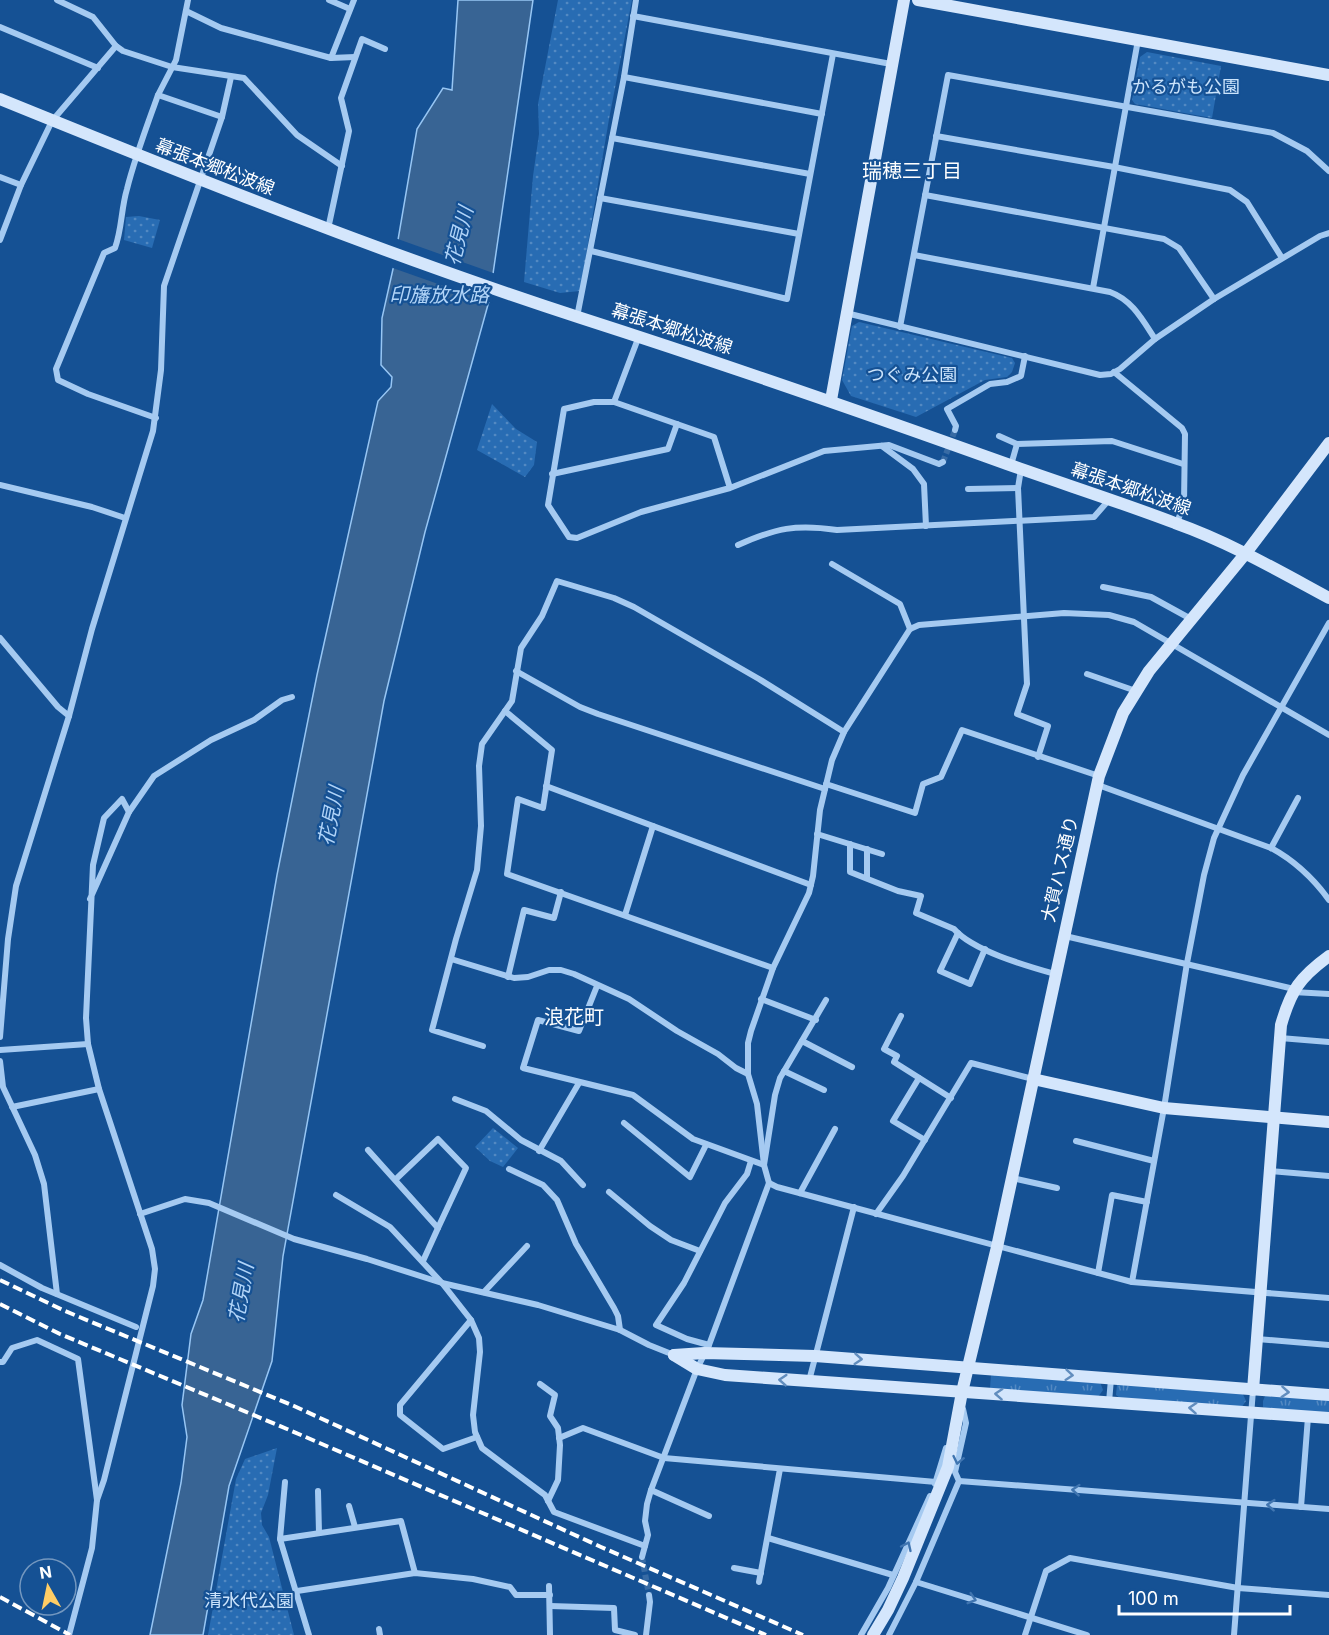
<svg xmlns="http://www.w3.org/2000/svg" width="1329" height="1635" viewBox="0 0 1329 1635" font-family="Inter,'Noto Sans JP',sans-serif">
<defs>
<pattern id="grass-tufts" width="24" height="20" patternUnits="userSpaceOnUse" patternTransform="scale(1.5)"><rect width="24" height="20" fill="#286cb3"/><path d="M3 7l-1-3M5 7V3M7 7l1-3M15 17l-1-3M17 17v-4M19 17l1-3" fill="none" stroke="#5389c2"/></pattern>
<pattern id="park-dots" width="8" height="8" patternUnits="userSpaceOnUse" patternTransform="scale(1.5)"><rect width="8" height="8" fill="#286cb3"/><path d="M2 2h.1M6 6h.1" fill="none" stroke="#5389c2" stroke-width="1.8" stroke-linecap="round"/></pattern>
</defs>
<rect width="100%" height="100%" fill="#155194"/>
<g fill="url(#grass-tufts)">
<path d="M991 1374 1100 1382 1103 1390 1098 1397 990 1389Z"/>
<path d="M1122 1383 1242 1392 1246 1401 1241 1408 1121 1399 1116 1395 1117 1385Z"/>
<path d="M1265 1396 1329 1399V1415L1268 1410 1263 1407V1401Z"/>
</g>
<g fill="url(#park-dots)">
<path d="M558 0H632L609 119 580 291 560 293 524 282 533 176 539 134 538 104Z"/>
<path d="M1147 52 1221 66 1212 118 1135 104 1132 100 1140 57Z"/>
<path d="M139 216 160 220 152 248 124 240 126 217Z"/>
<path d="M859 322 1012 358 1015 363 1012 372 1007 377 985 380 916 417 851 396 842 380 852 326Z"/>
<path d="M492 404 516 429 537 442 534 465 525 477 477 450Z"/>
<path d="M493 1128 518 1148 503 1167 490 1161 475 1147Z"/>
<path d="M277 1448 268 1495 261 1513 262 1525 269 1537 294 1635H208L236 1479 245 1459Z"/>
</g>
<path fill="#386494" stroke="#97c6f4" stroke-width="1.5" d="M458 0H533L489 301 425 532 384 701 283 1256 272 1361 229 1486 203 1635H150L181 1483 187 1437 182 1405 191 1334 203 1300 277 875 317 675 378 401 391 387 392 377 381 365 382 318 393 269 417 129 443 88 452 90Z"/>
<path fill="#155194" d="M395 238 496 274 492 303 390 267Z"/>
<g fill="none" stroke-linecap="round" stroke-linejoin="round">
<g stroke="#386ba4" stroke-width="6" stroke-dasharray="6 3" stroke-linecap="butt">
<path d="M943 462 955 430"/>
<path d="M642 1557 649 1595"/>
</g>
<g stroke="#a5caf1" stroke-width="6">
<path d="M57 0 93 17 116 46 123 51 172 67 244 78 297 135 342 166"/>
<path d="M329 0 350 9"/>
<path d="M186 11 221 28 331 58 354 0"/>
<path d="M633 16 891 64"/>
<path d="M0 27 98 68"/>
<path d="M331 58 355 57"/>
<path d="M624 77 822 114"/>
<path d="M158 95 176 60 188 0"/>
<path d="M936 136 1114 167 1230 190 1247 202 1282 258"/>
<path d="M612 138 810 174"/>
<path d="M0 177 21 185"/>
<path d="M925 195 1164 239 1179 248 1214 299"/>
<path d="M600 198 799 234"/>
<path d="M328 229 349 131 341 98 362 39 385 49"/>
<path d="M0 240 21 185 52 121 116 46"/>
<path d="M591 251 787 299 833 54"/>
<path d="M914 255 1110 292C1132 300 1142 319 1155 339"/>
<path d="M1093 288 1138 40"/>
<path d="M846 313 1100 375 1111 374 1120 369 1155 339 1214 299 1320 236 1329 233"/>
<path d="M577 317 624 77 636 0"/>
<path d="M900 327 948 75 1273 133 1307 151 1329 171"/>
<path d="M1114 372 1182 428 1185 434 1184 503 1177 523"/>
<path d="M614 402 639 336"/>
<path d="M156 418 88 394 58 380 56 369 104 253 115 248C122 229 121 209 127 189 135 157 147 126 158 95L222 117"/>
<path d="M955 430 956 426 947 409 990 384 1007 382 1021 376 1025 356"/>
<path d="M999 436 1017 444"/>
<path d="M882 446 913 469 924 484 926 526"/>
<path d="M1011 465 1017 444 1112 441 1183 464"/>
<path d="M1021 469 1018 488 1027 684 1017 714 1048 726 1038 757"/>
<path d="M552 474 668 449 677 424"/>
<path d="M0 485 92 507 125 518"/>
<path d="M730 488 714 437 614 402H594L564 409 548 505 569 537 577 538 641 512 730 488 824 451 889 445 939 464 943 462"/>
<path d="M968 489 1018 488"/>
<path d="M738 545C776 528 796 524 837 530L1094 517 1108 501"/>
<path d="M832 564 900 604 910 629"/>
<path d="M1103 587 1151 597 1191 619"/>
<path d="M0 638 58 707 69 716"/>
<path d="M516 671 580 707 598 714 825 789"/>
<path d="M1087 674 1136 691"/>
<path d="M505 711 552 750 543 808 518 799 507 874 773 968"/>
<path d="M826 784 915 813 923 784 941 777 962 730 1099 776"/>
<path d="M1098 785 1271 848C1295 861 1313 878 1329 900"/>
<path d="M546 786 811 885"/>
<path d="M129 812 154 776 211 740 254 720 282 700 292 697"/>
<path d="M817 834 882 854"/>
<path d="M850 844V872L898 891 921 896 916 913 954 929C973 951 1027 966 1055 974"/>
<path d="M1271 848 1298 798"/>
<path d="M867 878V849"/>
<path d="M625 915 653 826"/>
<path d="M958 933 940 971 970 984 985 949"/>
<path d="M1065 936 1294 989"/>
<path d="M451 959 514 978 528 977 549 970H561L574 974 629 999 677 1031 718 1054 736 1068 748 1074"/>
<path d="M508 977 524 910 554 918 561 892"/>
<path d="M597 986 579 1031 538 1020 523 1068 633 1095 693 1139 764 1165 775 1095 780 1078 826 1000"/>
<path d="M1293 992 1329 994"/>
<path d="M761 999 816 1020"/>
<path d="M901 1016 884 1049 897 1056 894 1062 951 1098"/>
<path d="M0 1037 8 939 16 886 69 716 92 629 153 431 161 370 164 286 222 117 231 77"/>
<path d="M1280 1038 1329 1042"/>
<path d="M802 1041 852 1067"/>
<path d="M483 1046 432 1030 456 939 477 870 481 826 479 766 482 744 512 701 521 648 542 616 557 581 614 598 634 607 759 679 844 732"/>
<path d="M0 1050 88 1044"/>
<path d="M0 1061 3 1087 35 1155 44 1184 57 1294"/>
<path d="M784 1071 824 1090"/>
<path d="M919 1078 893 1121 925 1140"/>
<path d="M455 1099 486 1111 521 1140 561 1161 583 1185"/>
<path d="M12 1107 99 1089"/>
<path d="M624 1123 690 1177 706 1145"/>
<path d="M1076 1141 1154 1161"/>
<path d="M368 1150 438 1228 466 1168 438 1139 395 1180"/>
<path d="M539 1151 579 1083"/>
<path d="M509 1169 543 1185 557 1200 576 1244 614 1308 618 1316 620 1330"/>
<path d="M1270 1171 1329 1176"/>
<path d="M1012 1178 1057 1188"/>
<path d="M769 1183 777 1187 1132 1282 1329 1298"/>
<path d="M609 1192 650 1226 671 1240 700 1251"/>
<path d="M800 1193 835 1129"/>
<path d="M336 1195 390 1227 442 1283 471 1320 479 1338 480 1352 473 1415 475 1432 482 1448 545 1495 554 1512 645 1546"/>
<path d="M140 1214 185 1199 209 1203 294 1239 367 1259 442 1283 538 1305 620 1330 649 1345 674 1355"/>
<path d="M876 1214 903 1176 971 1063 1033 1079"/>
<path d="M423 1261 438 1228"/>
<path d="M0 1265 42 1288 136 1327"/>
<path d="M1098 1273 1112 1195 1147 1202"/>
<path d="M1132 1282 1164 1108 1187 963 1204 875 1214 838 1243 775 1329 623"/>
<path d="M484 1292 527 1246"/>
<path d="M471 1320 400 1405V1415L443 1449 477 1437"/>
<path d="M1257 1339 1329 1345"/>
<path d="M709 1345 687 1339 656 1325 684 1283 725 1203 747 1174 751 1161"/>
<path d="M0 1362H3L12 1348 37 1340 78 1359 97 1500"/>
<path d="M809 1381 854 1207"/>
<path d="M540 1384 555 1395 550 1416 558 1428 560 1445 558 1480 548 1501"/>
<path d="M1109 1402 1111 1379"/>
<path d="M559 1438 583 1428 664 1458 936 1482"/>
<path d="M959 1481 1329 1509"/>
<path d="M285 1482 280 1539 309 1635"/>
<path d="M935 1484 946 1448"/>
<path d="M651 1490 709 1516"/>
<path d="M318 1491 319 1533"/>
<path d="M349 1506 355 1527"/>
<path d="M1301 1507 1308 1417"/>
<path d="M768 1538 893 1575"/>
<path d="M280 1539 401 1521 415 1573"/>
<path d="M642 1557 648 1535 645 1521 647 1504 651 1490 697 1369 709 1345 769 1183 764 1165 757 1104 748 1074V1043L751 1031 773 968 809 893 813 876 820 810 832 760 844 732 910 629 919 625 1064 613 1109 615 1134 622 1329 735"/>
<path d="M734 1568 761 1573"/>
<path d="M759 1582 780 1469"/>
<path d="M916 1582 1087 1635"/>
<path d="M549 1586 550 1635"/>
<path d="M297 1591 415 1573 473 1579 510 1587 516 1595H550"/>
<path d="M550 1606 614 1608 615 1630 635 1635"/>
<path d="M379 1629 380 1635"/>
<path d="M69 1635 92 1548 97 1500 104 1480 153 1286 155 1269 152 1249 99 1089 88 1044 86 1018 93 865 104 818 122 799 129 812 90 899"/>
<path d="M646 1635 650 1602 649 1595"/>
<path d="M861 1635 888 1588 930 1496"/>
<path d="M889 1635 916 1582 959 1481 955 1472 966 1423 963 1409"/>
<path d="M1025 1635 1046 1571 1070 1558 1238 1588 1329 1595"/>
<path d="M1234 1635 1253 1390"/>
</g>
<g stroke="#d4e6fc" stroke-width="12">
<path d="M918 0 1329 75"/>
<path d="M0 99C192 177 384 254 581 318 724 364 865 413 1007 464 1063 484 1120 502 1175 523 1229 542 1279 571 1329 598"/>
<path d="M831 400 904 0"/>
<path d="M1033 1079 1164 1108 1329 1122"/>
<path d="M674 1355 697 1369 725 1375 1329 1418"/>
<path d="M674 1355 704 1353 815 1356 1329 1395"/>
<path d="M1253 1390 1281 1025C1291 990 1300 977 1329 956"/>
<path d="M873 1635 888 1610 903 1578 948 1467 962 1392 997 1247 1099 776 1123 713 1149 671 1246 553 1329 443"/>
</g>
<g stroke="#fff" stroke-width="4" stroke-dasharray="10 4.5" stroke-linecap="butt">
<path d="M0 1280 65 1311 294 1406 601 1547 803 1635"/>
<path d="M0 1304 60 1334 287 1429 766 1635"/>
<path d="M0 1597 70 1635"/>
</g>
</g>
<defs><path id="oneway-chevron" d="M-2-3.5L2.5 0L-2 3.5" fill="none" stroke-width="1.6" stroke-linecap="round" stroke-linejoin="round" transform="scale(1.5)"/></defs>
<g stroke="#618dbe">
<use href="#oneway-chevron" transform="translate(858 1359) rotate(4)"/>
<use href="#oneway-chevron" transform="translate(1069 1375) rotate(5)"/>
<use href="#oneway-chevron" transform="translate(783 1380) rotate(-176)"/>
<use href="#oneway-chevron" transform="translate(1285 1392) rotate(4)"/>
<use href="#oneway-chevron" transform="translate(999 1394) rotate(-176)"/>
<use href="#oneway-chevron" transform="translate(1193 1408) rotate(-176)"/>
</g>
<g stroke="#4075b0">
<use href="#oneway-chevron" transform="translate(958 1460) rotate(102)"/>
<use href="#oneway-chevron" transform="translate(1076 1490) rotate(-176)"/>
<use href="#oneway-chevron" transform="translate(1271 1505) rotate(-176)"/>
<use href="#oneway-chevron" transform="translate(907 1546) rotate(-65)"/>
<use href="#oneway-chevron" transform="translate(972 1599) rotate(17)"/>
</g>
<g text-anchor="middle" stroke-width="4.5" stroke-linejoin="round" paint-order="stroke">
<g font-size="18" fill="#cce4fc" stroke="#155194">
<text x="1186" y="93">かるがも公園</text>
<text x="912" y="381">つぐみ公園</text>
<text x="249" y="1607">清水代公園</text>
</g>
<g font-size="18" fill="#fff" stroke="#155194">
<text transform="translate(215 167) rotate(21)" y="6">幕張本郷松波線</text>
<text transform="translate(672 329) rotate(18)" y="6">幕張本郷松波線</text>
<text transform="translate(1131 489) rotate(19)" y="6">幕張本郷松波線</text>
<text transform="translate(1060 869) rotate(-77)" y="6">大賀ハス通り</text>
</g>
<g font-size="20" fill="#fff" stroke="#155194">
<text x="912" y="178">瑞穂三丁目</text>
<text x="574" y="1024">浪花町</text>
</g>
<g font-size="20" font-style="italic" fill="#b1d4f8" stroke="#155194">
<text transform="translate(459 236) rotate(-76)" y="7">花見川</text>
<text x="439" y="302">印旛放水路</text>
<text transform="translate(331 816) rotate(-79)" y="7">花見川</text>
<text transform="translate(241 1293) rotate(-80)" y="7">花見川</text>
</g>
</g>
<g transform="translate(48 1587) rotate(351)"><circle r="28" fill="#155194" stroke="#7397bf" stroke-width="1.5"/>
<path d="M0-4.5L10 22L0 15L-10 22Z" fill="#ffcd65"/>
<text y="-9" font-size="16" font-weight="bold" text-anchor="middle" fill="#ffffff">N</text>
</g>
<path d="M1119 1605v9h171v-9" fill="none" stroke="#ffffff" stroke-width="3"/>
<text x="1128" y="1605" font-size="18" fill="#ffffff" stroke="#155194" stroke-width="4.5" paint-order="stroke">100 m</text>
</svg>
